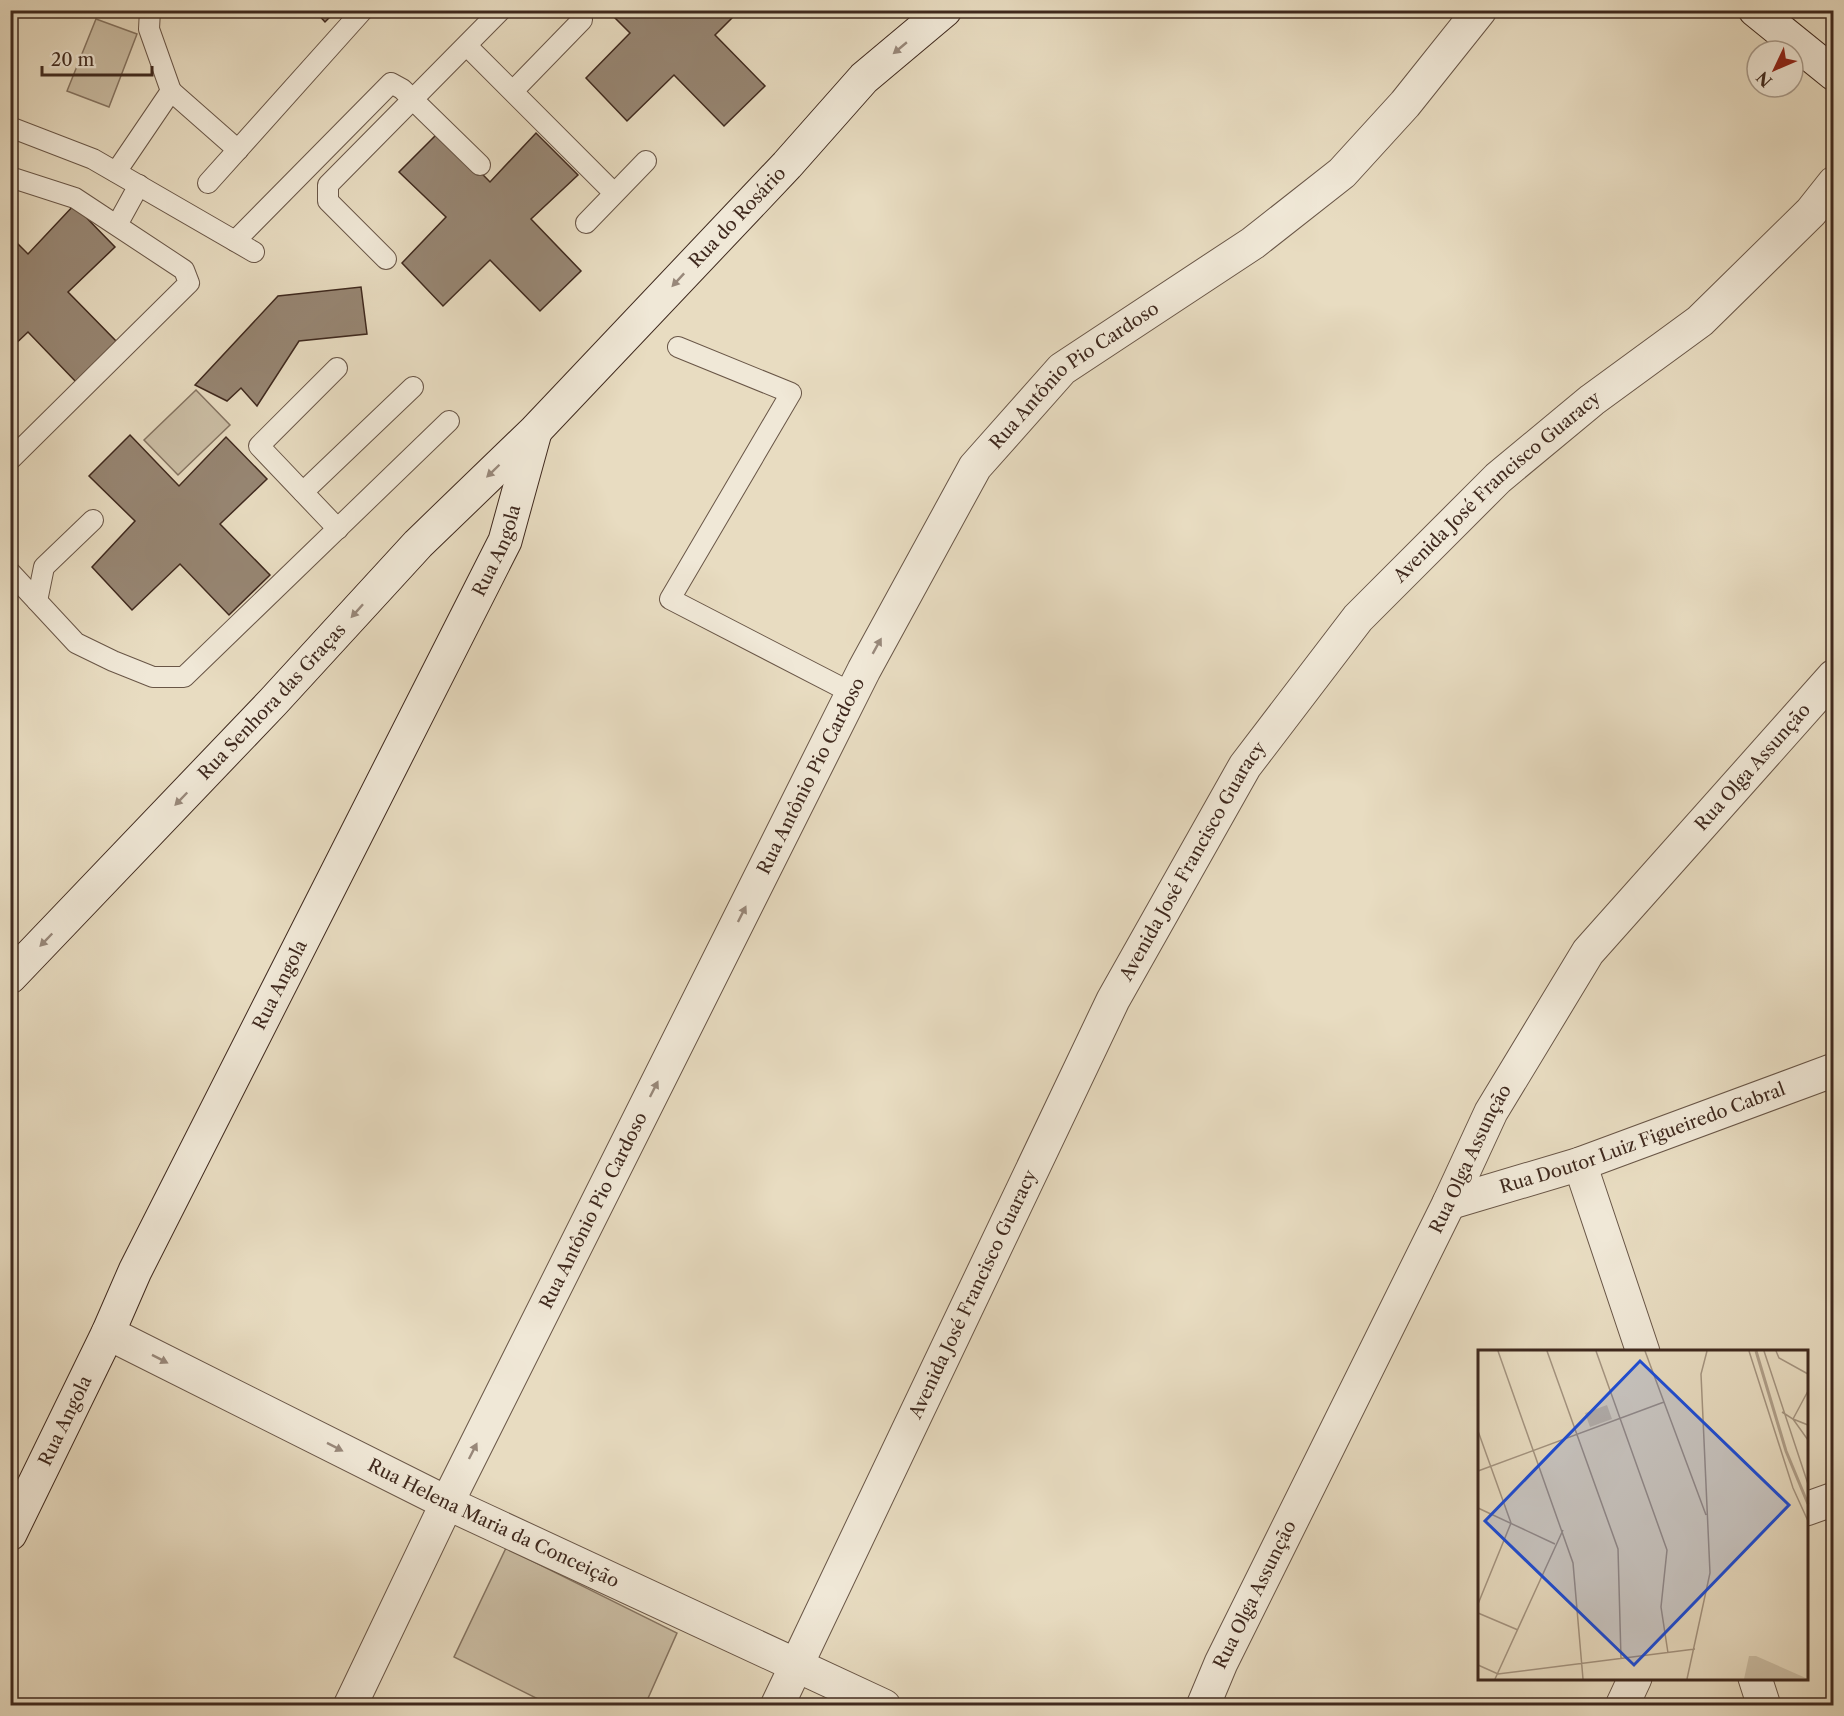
<svg xmlns="http://www.w3.org/2000/svg" width="1844" height="1716" viewBox="0 0 1844 1716" font-family="'Libre Caslon Text',serif">
<rect width="100%" height="100%" fill="#e8dcc1"/>
<filter id="stains"><feTurbulence type="fractalNoise" baseFrequency=".00333" numOctaves="4"/><feColorMatrix values="0 0 0 0 .2 0 0 0 0 .09 0 0 0 0 .02 0 0 0 .5 -.17"/></filter>
<radialGradient id="worn" r=".72"><stop offset=".6" stop-color="#630" stop-opacity="0"/><stop offset="1" stop-color="#630" stop-opacity=".3"/></radialGradient>
<g fill="#cbbea5" stroke="#857462" stroke-width="1.5">
<path d="M96 19 137 34 109 107 67 91Z"/>
<path d="M196 390 230 425 178 475 144 440Z"/>
<path d="M506 1548 677 1633 645 1705H550L454 1657Z"/>
</g>
<g fill="#978673" stroke="#3f291e" stroke-width="1.5">
<path d="M314 10H337L325 22Z"/>
<path d="M607 10H740L715 35 765 86 724 126 674 75 627 121 586 78 630 33Z"/>
<path d="M440 131 490 182 536 133 578 175 531 219 581 271 540 311 490 260 443 306 402 263 446 217 399 172Z"/>
<path d="M74 205 115 247 68 292 118 343 77 383 28 332 10 349V236L28 254Z"/>
<path d="M361 287 367 334 299 341 257 406 241 388 227 401 195 385 278 296Z"/>
<path d="M130 435 179 486 226 437 267 479 220 524 270 575 229 615 180 564 132 610 92 567 135 521 89 476Z"/>
</g>
<g fill="none" stroke-linecap="round" stroke-linejoin="round">
<g stroke="#695647" stroke-width="22">
<g id="lane">
<path d="M467 46 614 193"/>
<path d="M171 91 238 150"/>
<path d="M513 91 582 20"/>
<path d="M10 127 93 159 254 252"/>
<path d="M116 172 171 91 149 29 150 10"/>
<path d="M10 177 75 198 184 270 189 283 10 460"/>
<path d="M208 183 363 10"/>
<path d="M586 223 646 161"/>
<path d="M117 225 139 185"/>
<path d="M235 241 391 83 402 89 480 165"/>
<path d="M386 259 328 201V185L501 10"/>
<path d="M678 347 791 393 670 599 852 693"/>
<path d="M337 368 259 446 338 529"/>
<path d="M303 492 413 387"/>
<path d="M10 572 76 643 113 661 153 677H184L449 421"/>
<path d="M37 601 44 567 93 520"/>
</g>
</g>
<g stroke="#695647" stroke-width="35">
<g id="street">
<path d="M1580 1164 1643 1352"/>
<path id="s1" d="M1449 1203 1580 1164 1834 1070"/>
<path id="s2" d="M108 1333 447 1503 884 1706"/>
<path d="M1806 1509 1834 1499"/>
<path d="M1755 1678 1764 1706"/>
<path id="s3" d="M350 1706 447 1503 864 670 975 467 1062 369 1253 243 1342 173 1405 104 1480 10"/>
<path id="s4" d="M777 1706 1113 1000 1245 766 1358 618 1498 478 1592 400 1700 321 1811 212 1834 183"/>
<path id="s5" d="M1203 1706 1221 1663 1449 1203 1491 1112 1588 952 1834 676"/>
<path d="M1622 1706 1635 1678"/>
</g>
</g>
<g stroke="#3f291e" stroke-width="35">
<g id="secondary">
<path d="M1755 10 1834 74"/>
<path id="s6" d="M10 977 273 702 418 544 535 431 787 165 864 78 945 10"/>
<path id="s7" d="M10 1534 108 1333 135 1271 505 541 535 432"/>
</g>
</g>
<use href="#lane" stroke="#f0e8d7" stroke-width="20"/>
<use href="#street" stroke="#f0e8d7" stroke-width="33"/>
<use href="#secondary" stroke="#f0e8d7" stroke-width="33"/>
</g>
<defs><path id="oneway-solid" d="M-6-.8H1V-3.2L6.5 0L1 3.2V.8H-6Z" transform="scale(1.5)"/></defs>
<g fill="#98887a">
<use href="#oneway-solid" transform="translate(900 48) rotate(140)"/>
<use href="#oneway-solid" transform="translate(678 280) rotate(133)"/>
<use href="#oneway-solid" transform="translate(493 471) rotate(136)"/>
<use href="#oneway-solid" transform="translate(357 611) rotate(132)"/>
<use href="#oneway-solid" transform="translate(877 646) rotate(-61)"/>
<use href="#oneway-solid" transform="translate(181 799) rotate(134)"/>
<use href="#oneway-solid" transform="translate(742 914) rotate(-63)"/>
<use href="#oneway-solid" transform="translate(46 940) rotate(134)"/>
<use href="#oneway-solid" transform="translate(654 1089) rotate(-63)"/>
<use href="#oneway-solid" transform="translate(160 1359) rotate(27)"/>
<use href="#oneway-solid" transform="translate(335 1447) rotate(27)"/>
<use href="#oneway-solid" transform="translate(473 1451) rotate(-63)"/>
</g>
<g text-anchor="middle" stroke-width="4.5" stroke-linejoin="round" paint-order="stroke">
<g font-size="18" fill="#3f291e" stroke="#f0e8d7">
<text dy="6" stroke="none"><textPath href="#s6" startOffset="1052">Rua do Rosário</textPath></text>
<text dy="6" stroke="none"><textPath href="#s3" startOffset="1524">Rua Antônio Pio Cardoso</textPath></text>
<text dy="6" stroke="none"><textPath href="#s4" startOffset="1428">Avenida José Francisco Guaracy</textPath></text>
<text dy="6" stroke="none"><textPath href="#s7" startOffset="1098">Rua Angola</textPath></text>
<text dy="6" stroke="none"><textPath href="#s6" startOffset="380">Rua Senhora das Graças</textPath></text>
<text dy="6" stroke="none"><textPath href="#s5" startOffset="1095">Rua Olga Assunção</textPath></text>
<text dy="6" stroke="none"><textPath href="#s3" startOffset="1038">Rua Antônio Pio Cardoso</textPath></text>
<text dy="6" stroke="none"><textPath href="#s4" startOffset="942">Avenida José Francisco Guaracy</textPath></text>
<text dy="6" stroke="none"><textPath href="#s7" startOffset="612">Rua Angola</textPath></text>
<text dy="6" stroke="none"><textPath href="#s1" startOffset="204">Rua Doutor Luiz Figueiredo Cabral</textPath></text>
<text dy="6" stroke="none"><textPath href="#s5" startOffset="609">Rua Olga Assunção</textPath></text>
<text dy="6" stroke="none"><textPath href="#s3" startOffset="552">Rua Antônio Pio Cardoso</textPath></text>
<text dy="6" stroke="none"><textPath href="#s4" startOffset="456">Avenida José Francisco Guaracy</textPath></text>
<text dy="6" stroke="none"><textPath href="#s7" startOffset="126">Rua Angola</textPath></text>
<text dy="6" stroke="none"><textPath href="#s2" startOffset="430">Rua Helena Maria da Conceição</textPath></text>
<text dy="6" stroke="none"><textPath href="#s5" startOffset="123">Rua Olga Assunção</textPath></text>
</g>
</g>
<g transform="translate(1478 1350)">
<rect width="330" height="330" fill="#e8dcc1"/>
<path d="M129 55 134 69 112 77 107 63ZM271 306H278L330 329H266Z" fill="#cbbea5"/>
<path fill="none" stroke="#af9f8a" stroke-width="3" d="M278 1 308 101 330 154"/>
<path fill="none" stroke="#a49480" stroke-width="1.5" d="M20 1 95 213 105 329M69 1 140 199 143 309M118 1 189 200 183 257 190 303M167 1 228 165M271 1 315 138 330 171M286 1 330 134M298 1 301 8 330 24M330 41 315 69 330 75M304 62 315 69 330 90M0 81 33 173 0 254M0 121 186 52M0 158 77 194M0 263 40 280M0 315 20 324 217 299M17 329 85 180M209 329 232 223 223 24 229 1"/>
<path fill="#1d4ed8" fill-opacity="0.15" stroke="#1d4ed8" stroke-width="3" d="M162 11 311 155 156 315 7 171Z"/>
<rect width="330" height="330" fill="none" stroke="#3f291e" stroke-width="3"/>
</g>
<rect width="1844" height="1716" fill="none" stroke="#e8dcc1" stroke-width="36"/>
<rect x="12" y="12" width="1820" height="1692" fill="none" stroke="#3f291e" stroke-width="3"/>
<rect x="18" y="18" width="1808" height="1680" fill="none" stroke="#3f291e" stroke-width="1.5"/>
<g transform="translate(1775 69) rotate(226)"><circle r="28" fill="#f0e8d7" stroke="#a99c8d" stroke-width="1.5"/>
<path d="M0-4.5L10 22L0 15L-10 22Z" fill="#8f2418"/>
<text y="-9" font-size="16" font-weight="bold" text-anchor="middle" fill="#3f291e">N</text>
</g>
<path d="M42 66v9h110v-9" fill="none" stroke="#3f291e" stroke-width="3"/>
<text x="51" y="66" font-size="18" fill="#3f291e" stroke="#f0e8d7" stroke-width="4.5" paint-order="stroke">20 m</text>
<rect width="100%" height="100%" filter="url(#stains)"/>
<rect width="100%" height="100%" fill="url(#worn)"/>
</svg>
